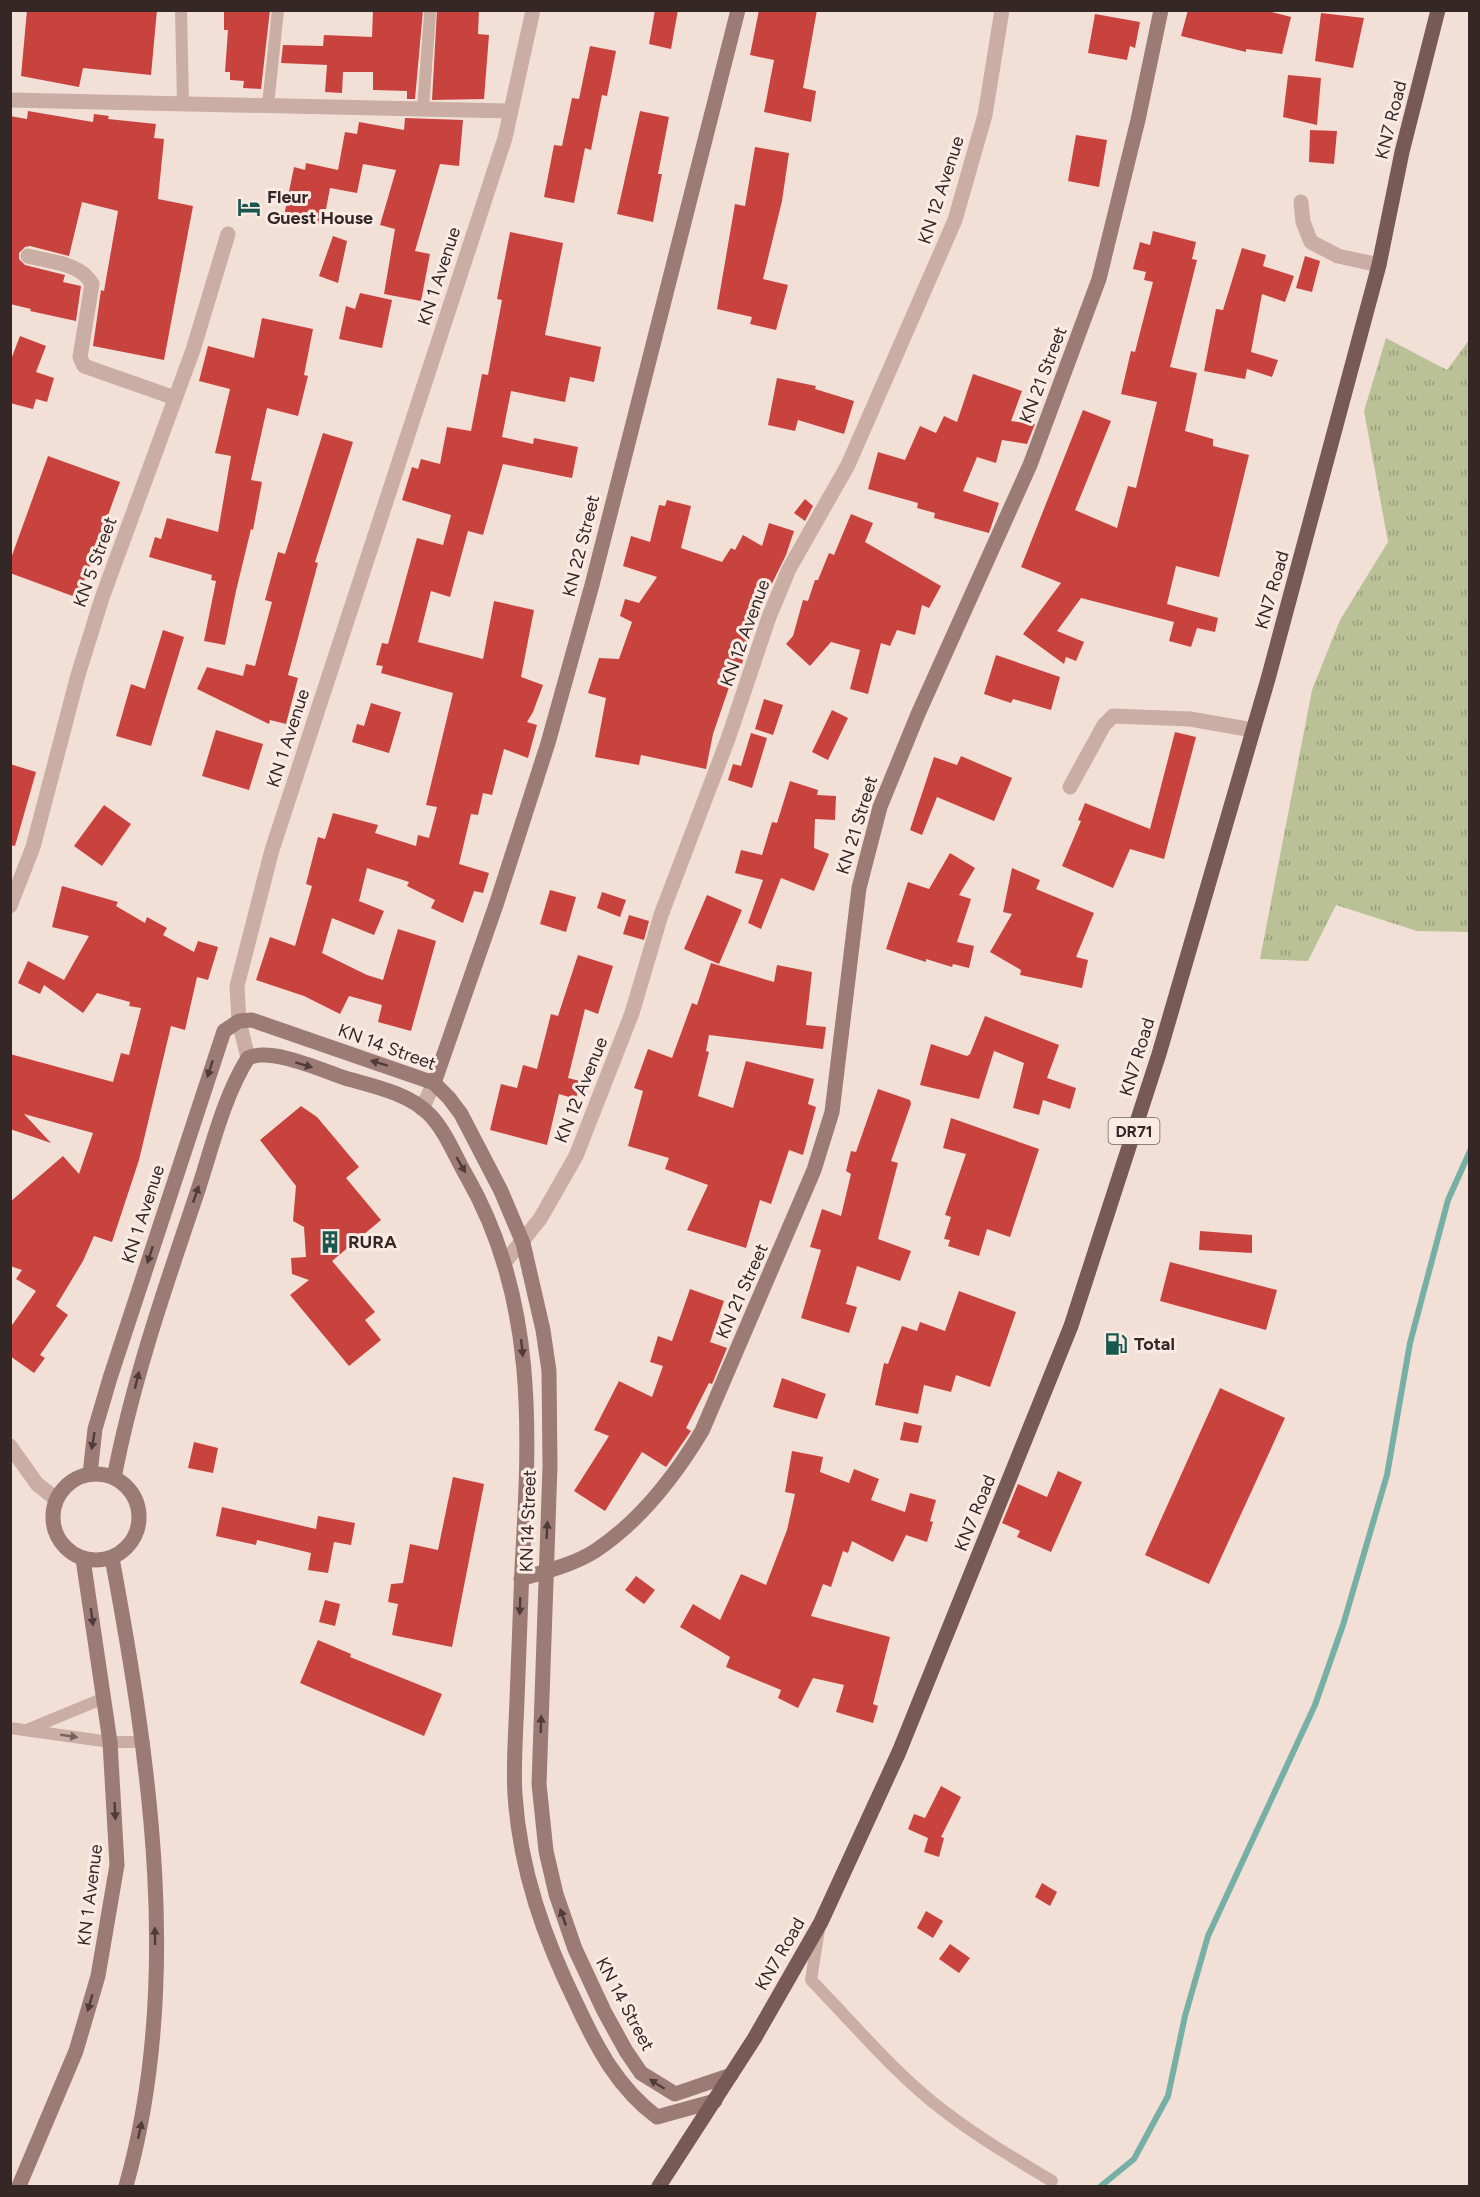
<svg xmlns="http://www.w3.org/2000/svg" width="1480" height="2197" viewBox="0 0 1480 2197" font-family="Figtree,sans-serif">
<defs>
<pattern id="grass-tufts" width="24" height="20" patternUnits="userSpaceOnUse" patternTransform="scale(1.5)"><rect width="24" height="20" fill="#bbc197"/><path d="M3 7l-1-3M5 7V3M7 7l1-3M15 17l-1-3M17 17v-4M19 17l1-3" fill="none" stroke="#999d7b"/></pattern>
</defs>
<rect width="100%" height="100%" fill="#f2e0d7"/>
<path fill="url(#grass-tufts)" d="M1386 338 1447 370 1469 340V932L1417 931 1336 905 1308 961 1260 959 1312 690 1340 620 1388 542 1364 411Z"/>
<g fill="none" stroke-linecap="round" stroke-linejoin="round">
<path stroke="#76afa6" stroke-width="6" d="M1101 2186 1134 2159 1168 2096 1185 2016 1208 1936 1315 1705 1343 1625 1387 1475 1410 1343 1448 1200 1470 1151"/>
</g>
<g fill="#c9433e">
<path d="M27 10H157L151 75 83 68 79 87 21 76Z"/>
<path d="M224 10H270L261 89 243 88 244 81 230 80V72H225L228 30H224Z"/>
<path d="M373 10H423L415 99H407V91L373 90V72H343L342 93 325 92 327 65 281 63 283 45 323 46 324 35 372 37Z"/>
<path d="M437 10H479L478 34 489 35 484 99 432 100Z"/>
<path d="M655 10H678L671 49 649 44Z"/>
<path d="M759 10H817L803 88 816 91 811 122 764 112 774 60 750 55Z"/>
<path d="M1188 10H1264L1291 17 1282 54 1246 49V52L1181 36Z"/>
<path d="M1321 13 1364 18 1353 68 1315 61Z"/>
<path d="M1095 14 1140 22 1135 48 1130 46 1127 60 1088 53Z"/>
<path d="M590 46 616 51 607 96 602 95 591 150 585 148 574 203 544 197 554 145 562 146 572 98 579 99Z"/>
<path d="M1288 75 1321 78 1317 125 1283 117Z"/>
<path d="M28 111 93 122 94 114 109 116 108 119 156 124 154 138 164 139 158 199 193 206 164 360 93 346 101 290 104 291 118 211 82 202 69 256 30 246 25 247 19 253V259L25 265 65 275 63 282 81 286 76 321 30 311 31 309 10 304V116L27 119Z"/>
<path d="M640 111 669 117 658 174H662L653 222 617 214Z"/>
<path d="M405 118 463 120 459 166 440 164 415 251 430 254 421 301 384 294 395 229 380 225 396 170 363 164 357 193 330 188 323 225 284 216 294 167 305 170 306 163 338 170 345 132 357 134 359 122 404 130Z"/>
<path d="M1310 130 1337 131 1334 164 1309 162Z"/>
<path d="M1076 135 1107 140 1099 187 1068 181Z"/>
<path d="M755 147 789 153 782 201 763 279 788 285 776 330 750 324 752 317 717 309 735 204 745 206Z"/>
<path d="M1153 231 1196 242 1192 259 1197 260 1170 367 1197 373 1185 431 1213 439V446L1249 455 1219 577 1176 566 1167 604 1218 618 1215 632 1197 628 1191 647 1169 641 1174 622 1081 598 1057 631 1084 642 1076 661 1066 657 1064 664 1023 634 1061 583 1021 567 1083 410 1111 421 1075 510 1117 528 1128 486 1136 488 1157 402 1121 394 1131 351 1135 352 1153 282 1144 280 1146 272 1133 269 1140 242 1150 245Z"/>
<path d="M510 232 563 243 545 335 601 347 594 382 570 377 565 402 511 391 502 437 533 444 534 438 578 447 572 478 503 464 483 535 468 531 450 597 431 591 418 642 483 659 494 601 534 610 521 677 543 685 533 712 527 722 537 725 528 758 504 749 492 795 483 793 478 815 471 814 459 864 489 873 483 893 474 891 463 923 431 908 435 900 407 886 409 882 367 868 359 901 384 911 374 935 332 918 322 953 367 975 383 980 398 929 436 941 411 1031 378 1022 382 1005 349 996 340 1014 304 996 256 980 270 937 295 946 312 886 306 884 318 837 325 839 333 813 378 825 375 833 416 846 418 835 429 838 437 807 426 805 453 693 381 673 383 666 376 665 382 643 388 644 417 538 443 545 451 515 402 500 412 467 418 469 421 459 440 464 447 427 471 431 482 374 488 375 502 300 497 299Z"/>
<path d="M333 236 347 241 338 283 319 276Z"/>
<path d="M1242 248 1266 255 1263 266 1294 276 1285 302 1262 294 1251 352 1278 360 1272 377 1247 369 1245 379 1204 371 1216 309 1223 310Z"/>
<path d="M1305 256 1320 261 1312 292 1296 288Z"/>
<path d="M360 293 392 300 382 348 339 339 346 306 355 309Z"/>
<path d="M262 318 313 329 304 375 308 376 298 416 267 408 251 480 262 482 253 530 251 529 236 591 225 645 204 641 216 581 211 580 212 575 149 557 155 537 161 539 167 518 218 532 231 456 215 453 230 389 199 381 208 346 254 358Z"/>
<path d="M20 336 46 346 36 372 54 378 47 402 36 399 33 409 10 403V362Z"/>
<path d="M973 374 1022 391 1011 421 1035 424 1027 444 1002 440 996 463 977 457 963 491 999 503 989 533 934 518 935 513 917 508 918 503 868 489 878 452 905 460 920 426 936 433 944 416 957 422Z"/>
<path d="M777 378 816 386 815 389 854 401 844 434 798 420 795 431 768 425Z"/>
<path d="M323 433 353 442 315 562 318 563 288 675 298 678 286 724 270 720 269 724 197 689 207 667 243 676 246 664 255 666 272 602 265 600 278 552 285 554Z"/>
<path d="M48 456 120 482 78 598 10 573V561Z"/>
<path d="M805 499 813 506 805 521 794 513Z"/>
<path d="M667 500 691 506 681 548 722 562 731 548 735 550 743 535 762 546 769 523 794 531 786 555 752 624 741 668 736 667 713 734 706 769 641 755 639 765 595 757 606 698 588 693 599 658 619 659 632 622 620 616 625 599 639 603 657 577 623 566 631 536 650 542 659 505 665 506Z"/>
<path d="M851 514 873 523 865 542 941 586 929 608 922 605 915 635 897 630 890 646 881 643 868 694 850 689 860 650 831 642 810 666 786 644 793 636 803 600 808 601 815 580H818L829 553 834 555Z"/>
<path d="M163 630 184 637 151 746 116 736 131 684 145 689Z"/>
<path d="M996 655 1060 677 1051 710 1013 699 1011 703 984 694Z"/>
<path d="M764 699 783 705 773 735 755 729Z"/>
<path d="M371 703 401 712 389 753 352 742 357 724 364 726Z"/>
<path d="M832 710 848 718 828 760 812 752Z"/>
<path d="M216 730 263 744 249 790 202 776Z"/>
<path d="M1175 732 1196 737 1164 859 1130 849 1113 888 1062 866 1081 821 1078 820 1085 803 1150 829Z"/>
<path d="M751 733 767 738 752 788 728 780 733 764 741 766Z"/>
<path d="M961 756 1012 778 994 821 937 797 922 835 910 830 934 757 957 765Z"/>
<path d="M10 764 36 772 15 846 10 845Z"/>
<path d="M790 781 818 790 817 795 836 796 835 820 815 819 814 848 829 854 814 891 781 878 761 929 748 923 763 880 735 873 741 850 762 855 772 822 777 823Z"/>
<path d="M104 805 131 824 102 866 74 846Z"/>
<path d="M950 853 975 868 959 895 971 899 957 942 974 946 969 968 953 964 952 967 926 959V962L886 949 908 882 929 889Z"/>
<path d="M1012 868 1040 880 1036 889 1094 913 1076 957 1088 960 1082 988 1020 975 1021 970 990 952 1012 914 1003 912Z"/>
<path d="M62 886 118 902 116 906 145 923 147 917 167 928 163 935 194 952 198 941 218 947 208 980 197 977 185 1030 171 1026 139 1160 112 1242 94 1236 83 1261 56 1306 68 1315 40 1355 45 1358 34 1373 10 1356V1328L36 1291 16 1279 22 1270 10 1266V1202L63 1156 79 1174 93 1133 24 1114 51 1143 10 1129V1054L113 1082 121 1053 129 1055 141 1008 129 1006 130 1002 97 993 83 1013 44 985 40 994 18 983 28 961 64 980 89 936 52 927Z"/>
<path d="M550 890 576 897 566 932 540 924Z"/>
<path d="M602 892 626 900 620 917 597 908Z"/>
<path d="M707 895 742 910 719 964 684 949Z"/>
<path d="M629 915 649 921 644 940 623 934Z"/>
<path d="M578 955 613 966 598 1014 585 1009 568 1078 580 1081 576 1099 559 1094 547 1145 490 1130 501 1084 517 1088 523 1065 537 1069 551 1014 558 1016Z"/>
<path d="M711 963 774 982 777 965 812 972 806 1025 826 1027 823 1049 709 1035 706 1051 709 1052 698 1096 733 1108 746 1061 814 1079 808 1104 816 1107 803 1155 789 1150 771 1204 760 1200 746 1248 687 1230 708 1185 665 1169 669 1158 628 1146 643 1091 634 1088 648 1049 672 1058 692 1003 697 1005Z"/>
<path d="M985 1016 1059 1045 1047 1078 1076 1088 1070 1109 1043 1100 1039 1115 1013 1108 1024 1063 994 1051 979 1099 920 1085 931 1044 967 1056 970 1054Z"/>
<path d="M878 1089 910 1100 911 1104 891 1161 898 1163 878 1239 911 1251 900 1281 857 1266 846 1304 857 1307 849 1333 801 1318 821 1250 810 1247 822 1209 841 1216 851 1174 846 1171 851 1151 856 1152Z"/>
<path d="M301 1106 317 1117 359 1167 346 1178 381 1220 332 1261 375 1312 365 1320 381 1340 349 1366 290 1295 309 1280 292 1274 291 1258 306 1257 304 1227 293 1221 296 1186 260 1140Z"/>
<path d="M951 1118 1039 1149 1010 1237 987 1229 979 1256 948 1246 950 1240 944 1239 951 1217 945 1215 966 1154 943 1148Z"/>
<path d="M1200 1231 1252 1235V1253L1199 1250Z"/>
<path d="M1170 1262 1277 1290 1266 1330 1160 1301Z"/>
<path d="M690 1289 724 1301 710 1342 727 1348 712 1384 709 1383 686 1428 691 1431 666 1467 642 1452 605 1511 574 1491 609 1436 594 1430 619 1381 652 1397 663 1366 650 1362 658 1336 672 1341Z"/>
<path d="M959 1291 1016 1312 990 1387 956 1375 951 1392 924 1385 918 1414 875 1405 884 1363 888 1364 902 1326 917 1331 920 1322 945 1331Z"/>
<path d="M782 1378 826 1394 817 1419 773 1407Z"/>
<path d="M1220 1388 1285 1418 1209 1584 1145 1555Z"/>
<path d="M904 1422 922 1426 918 1443 900 1440Z"/>
<path d="M194 1442 218 1448 213 1473 188 1468Z"/>
<path d="M792 1451 823 1457 820 1472 849 1483 854 1469 879 1479 871 1500 905 1512 910 1493 936 1500 930 1521 933 1522 927 1542 906 1535 893 1562 852 1541 848 1553 843 1551 831 1587 823 1584 811 1616 890 1637 873 1704 878 1706 873 1723 836 1712 844 1685 813 1678 798 1708 778 1698 781 1690 726 1667 730 1657 680 1627 693 1604 720 1620 741 1574 766 1585 787 1530 795 1494 785 1492Z"/>
<path d="M1058 1471 1082 1482 1051 1552 1017 1537 1020 1531 1002 1523 1018 1484 1047 1497Z"/>
<path d="M453 1477 484 1484 452 1647 392 1635 398 1604 388 1602 391 1584 403 1583 410 1544 438 1550Z"/>
<path d="M222 1507 316 1529 318 1516 355 1523 351 1545 334 1542 328 1573 308 1570 311 1553 257 1540 256 1545 216 1536Z"/>
<path d="M636 1576 655 1590 644 1604 625 1590Z"/>
<path d="M325 1600 340 1604 335 1626 319 1622Z"/>
<path d="M318 1640 351 1654 350 1657 442 1694 424 1736 300 1683Z"/>
<path d="M941 1786 961 1797 941 1837 944 1838 939 1857 924 1852 928 1838 908 1829 914 1814 925 1818Z"/>
<path d="M1042 1883 1057 1892 1050 1906 1035 1897Z"/>
<path d="M926 1911 943 1921 933 1938 917 1928Z"/>
<path d="M950 1944 970 1958 959 1973 939 1959Z"/>
</g>
<g fill="none" stroke-linecap="round" stroke-linejoin="round">
<g stroke="#caada3" stroke-width="12">
<path d="M181 10 183 103"/>
<path d="M268 105 278 10"/>
<path d="M423 108 430 14"/>
<path d="M10 1728 110 1742H144"/>
<path d="M29 1729 104 1698"/>
<path d="M819 1929 811 1980C854 2024 895 2074 944 2111 978 2137 1015 2159 1052 2181"/>
</g>
<g stroke="#caada3" stroke-width="15">
<path d="M10 100 511 111"/>
<path d="M1301 202 1303 222 1311 242 1338 256 1379 265"/>
<path d="M28 256C50 262 81 263 92 284L80 357 84 366 175 398"/>
<path d="M1070 787 1104 725 1113 716 1190 719 1253 730"/>
<path d="M10 906 33 847 78 675 102 598 193 350 228 234"/>
<path d="M248 1058 239 1021 237 986 272 850 505 138 533 10"/>
<path d="M422 1109 434 1083"/>
<path d="M505 1262 540 1219 576 1156 632 1013 661 915 728 739 769 617 789 569 848 465 955 220 985 115 1002 10"/>
<path d="M10 1446 37 1484 56 1499"/>
</g>
<g stroke="#9d7b75" stroke-width="15">
<path d="M434 1083 497 902 548 743 592 585 738 10"/>
<circle cx="96" cy="1517" r="43"/>
<path d="M90 1474 95 1429 110 1378 224 1031 239 1021 252 1020 434 1083 449 1098 461 1114 501 1191 523 1243 543 1330 549 1371 550 1466 539 1784 546 1851 556 1894 575 1949 604 2011 626 2051 641 2073 675 2094 731 2075"/>
<path d="M114 1478C133 1379 166 1285 198 1190 212 1147 224 1096 248 1058 271 1047 321 1070 345 1078 373 1086 409 1093 430 1115 446 1132 455 1156 466 1175 537 1298 530 1431 522 1568 520 1612 519 1656 517 1700 516 1731 513 1764 515 1795 520 1870 544 1938 577 2005 597 2048 618 2088 657 2117L715 2101"/>
<path d="M112 1558C150 1762 183 1984 126 2186"/>
<path d="M521 1579C546 1571 573 1565 595 1551 639 1522 675 1476 702 1431L814 1170 832 1112 859 888 880 807 918 714 1030 465 1099 279 1138 120 1161 10"/>
<path d="M19 2186 76 2051 98 1976 117 1865 110 1742 83 1559"/>
</g>
<path stroke="#775a56" stroke-width="15" d="M659 2186 754 2039 821 1922 899 1752 1071 1326 1159 1054 1268 679 1379 265 1402 152 1438 10"/>
</g>
<defs><path id="oneway-solid" d="M-6-.8H1V-3.2L6.5 0L1 3.2V.8H-6Z" transform="scale(1.5)"/></defs>
<g fill="#4f3c3a">
<use href="#oneway-solid" transform="translate(379 1063) rotate(-163)"/>
<use href="#oneway-solid" transform="translate(304 1065) rotate(17)"/>
<use href="#oneway-solid" transform="translate(210 1069) rotate(108)"/>
<use href="#oneway-solid" transform="translate(461 1165) rotate(60)"/>
<use href="#oneway-solid" transform="translate(196 1194) rotate(-71)"/>
<use href="#oneway-solid" transform="translate(150 1255) rotate(108)"/>
<use href="#oneway-solid" transform="translate(522 1348) rotate(84)"/>
<use href="#oneway-solid" transform="translate(137 1380) rotate(-76)"/>
<use href="#oneway-solid" transform="translate(93 1441) rotate(100)"/>
<use href="#oneway-solid" transform="translate(547 1530) rotate(-87)"/>
<use href="#oneway-solid" transform="translate(520 1606) rotate(92)"/>
<use href="#oneway-solid" transform="translate(92 1617) rotate(82)"/>
<use href="#oneway-solid" transform="translate(541 1724) rotate(-88)"/>
<use href="#oneway-solid" transform="translate(115 1811) rotate(87)"/>
<use href="#oneway-solid" transform="translate(563 1917) rotate(-109)"/>
<use href="#oneway-solid" transform="translate(155 1936) rotate(-91)"/>
<use href="#oneway-solid" transform="translate(90 2003) rotate(106)"/>
<use href="#oneway-solid" transform="translate(657 2084) rotate(-148)"/>
<use href="#oneway-solid" transform="translate(140 2130) rotate(-77)"/>
</g>
<use fill="#78635e" href="#oneway-solid" transform="translate(69 1736) rotate(9)"/>
<defs>
<g id="hotel-bare" transform="scale(1.8)"><path d="M-6-4.5h1.5V1H6V5H4.5V3h-9V5H-6ZM-4 0a1.8 1.8 0 1 1 3.6 0ZM.5 0V-2.5h3Q6-2.5 6 0Z" fill="#1a574f" stroke="#f9ebe4" stroke-width="2.5" paint-order="stroke"/></g>
<g id="building-bare" transform="scale(1.8)"><path d="M-4-6H4V6H1V3H-1V6H-4ZM-2.5-4.3h1.7v1.8h-1.7ZM.8-4.3h1.7v1.8H.8ZM-2.5-1h1.7V.8h-1.7ZM.8-1h1.7V.8H.8Z" fill="#1a574f" stroke="#f9ebe4" stroke-width="2.5" paint-order="stroke"/></g>
<g id="fuel-bare" transform="scale(1.8)"><path d="M-5.5-6h7V0h2V4h1.3V-2.5L3-4.5l.8-.8L6-3V5H2.5V1h-1V6h-7ZM-4.2-4.7v3.2H.2V-4.7Z" fill="#1a574f" stroke="#f9ebe4" stroke-width="2.5" paint-order="stroke"/></g>
</defs>
<g fill-rule="evenodd">
<use href="#hotel-bare" x="249" y="207"/>
<use href="#building-bare" x="330" y="1242"/>
<use href="#fuel-bare" x="1116" y="1344"/>
</g>
<g text-anchor="middle" stroke-width="6" stroke-linejoin="round" paint-order="stroke">
<rect fill="#f9ebe4" stroke="#70625f" stroke-width="1.5" x="1108.5" y="1118" width="51" height="26" rx="4.5"/>
<g font-size="16" font-weight="bold" fill="#352726">
<text x="1134" y="1137">DR71</text>
</g>
<g font-size="18" fill="#352726" stroke="#f9ebe4">
<text transform="translate(1391 120) rotate(-76)" y="6">KN7 Road</text>
<text transform="translate(941 190) rotate(-72)" y="6">KN 12 Avenue</text>
<text transform="translate(439 276) rotate(-72)" y="6">KN 1 Avenue</text>
<text transform="translate(1043 375) rotate(-69)" y="6">KN 21 Street</text>
<text transform="translate(581 546) rotate(-76)" y="6">KN 22 Street</text>
<text transform="translate(95 562) rotate(-70)" y="6">KN 5 Street</text>
<text transform="translate(1272 590) rotate(-74)" y="6">KN7 Road</text>
<text transform="translate(745 633) rotate(-70)" y="6">KN 12 Avenue</text>
<text transform="translate(288 738) rotate(-72)" y="6">KN 1 Avenue</text>
<text transform="translate(857 825) rotate(-73)" y="6">KN 21 Street</text>
<text transform="translate(387 1047) rotate(20)" y="6">KN 14 Street</text>
<text transform="translate(1137 1057) rotate(-73)" y="6">KN7 Road</text>
<text transform="translate(581 1090) rotate(-68)" y="6">KN 12 Avenue</text>
<text transform="translate(143 1214) rotate(-72)" y="6">KN 1 Avenue</text>
<text transform="translate(742 1291) rotate(-66)" y="6">KN 21 Street</text>
<text transform="translate(975 1513) rotate(-68)" y="6">KN7 Road</text>
<text transform="translate(528 1521) rotate(-88)" y="6">KN 14 Street</text>
<text transform="translate(90 1895) rotate(-83)" y="6">KN 1 Avenue</text>
<text transform="translate(780 1954) rotate(-60)" y="6">KN7 Road</text>
<text transform="translate(625 2004) rotate(62)" y="6">KN 14 Street</text>
</g>
<g font-size="18" font-weight="bold" fill="#352726" stroke="#f9ebe4" text-anchor="start">
<text x="267" y="203">Fleur<tspan x="267" dy="21">Guest House</tspan></text>
<text x="348" y="1248">RURA</text>
<text x="1134" y="1350">Total</text>
</g>
</g>
<rect width="1480" height="2197" fill="none" stroke="#352726" stroke-width="24"/>
</svg>
